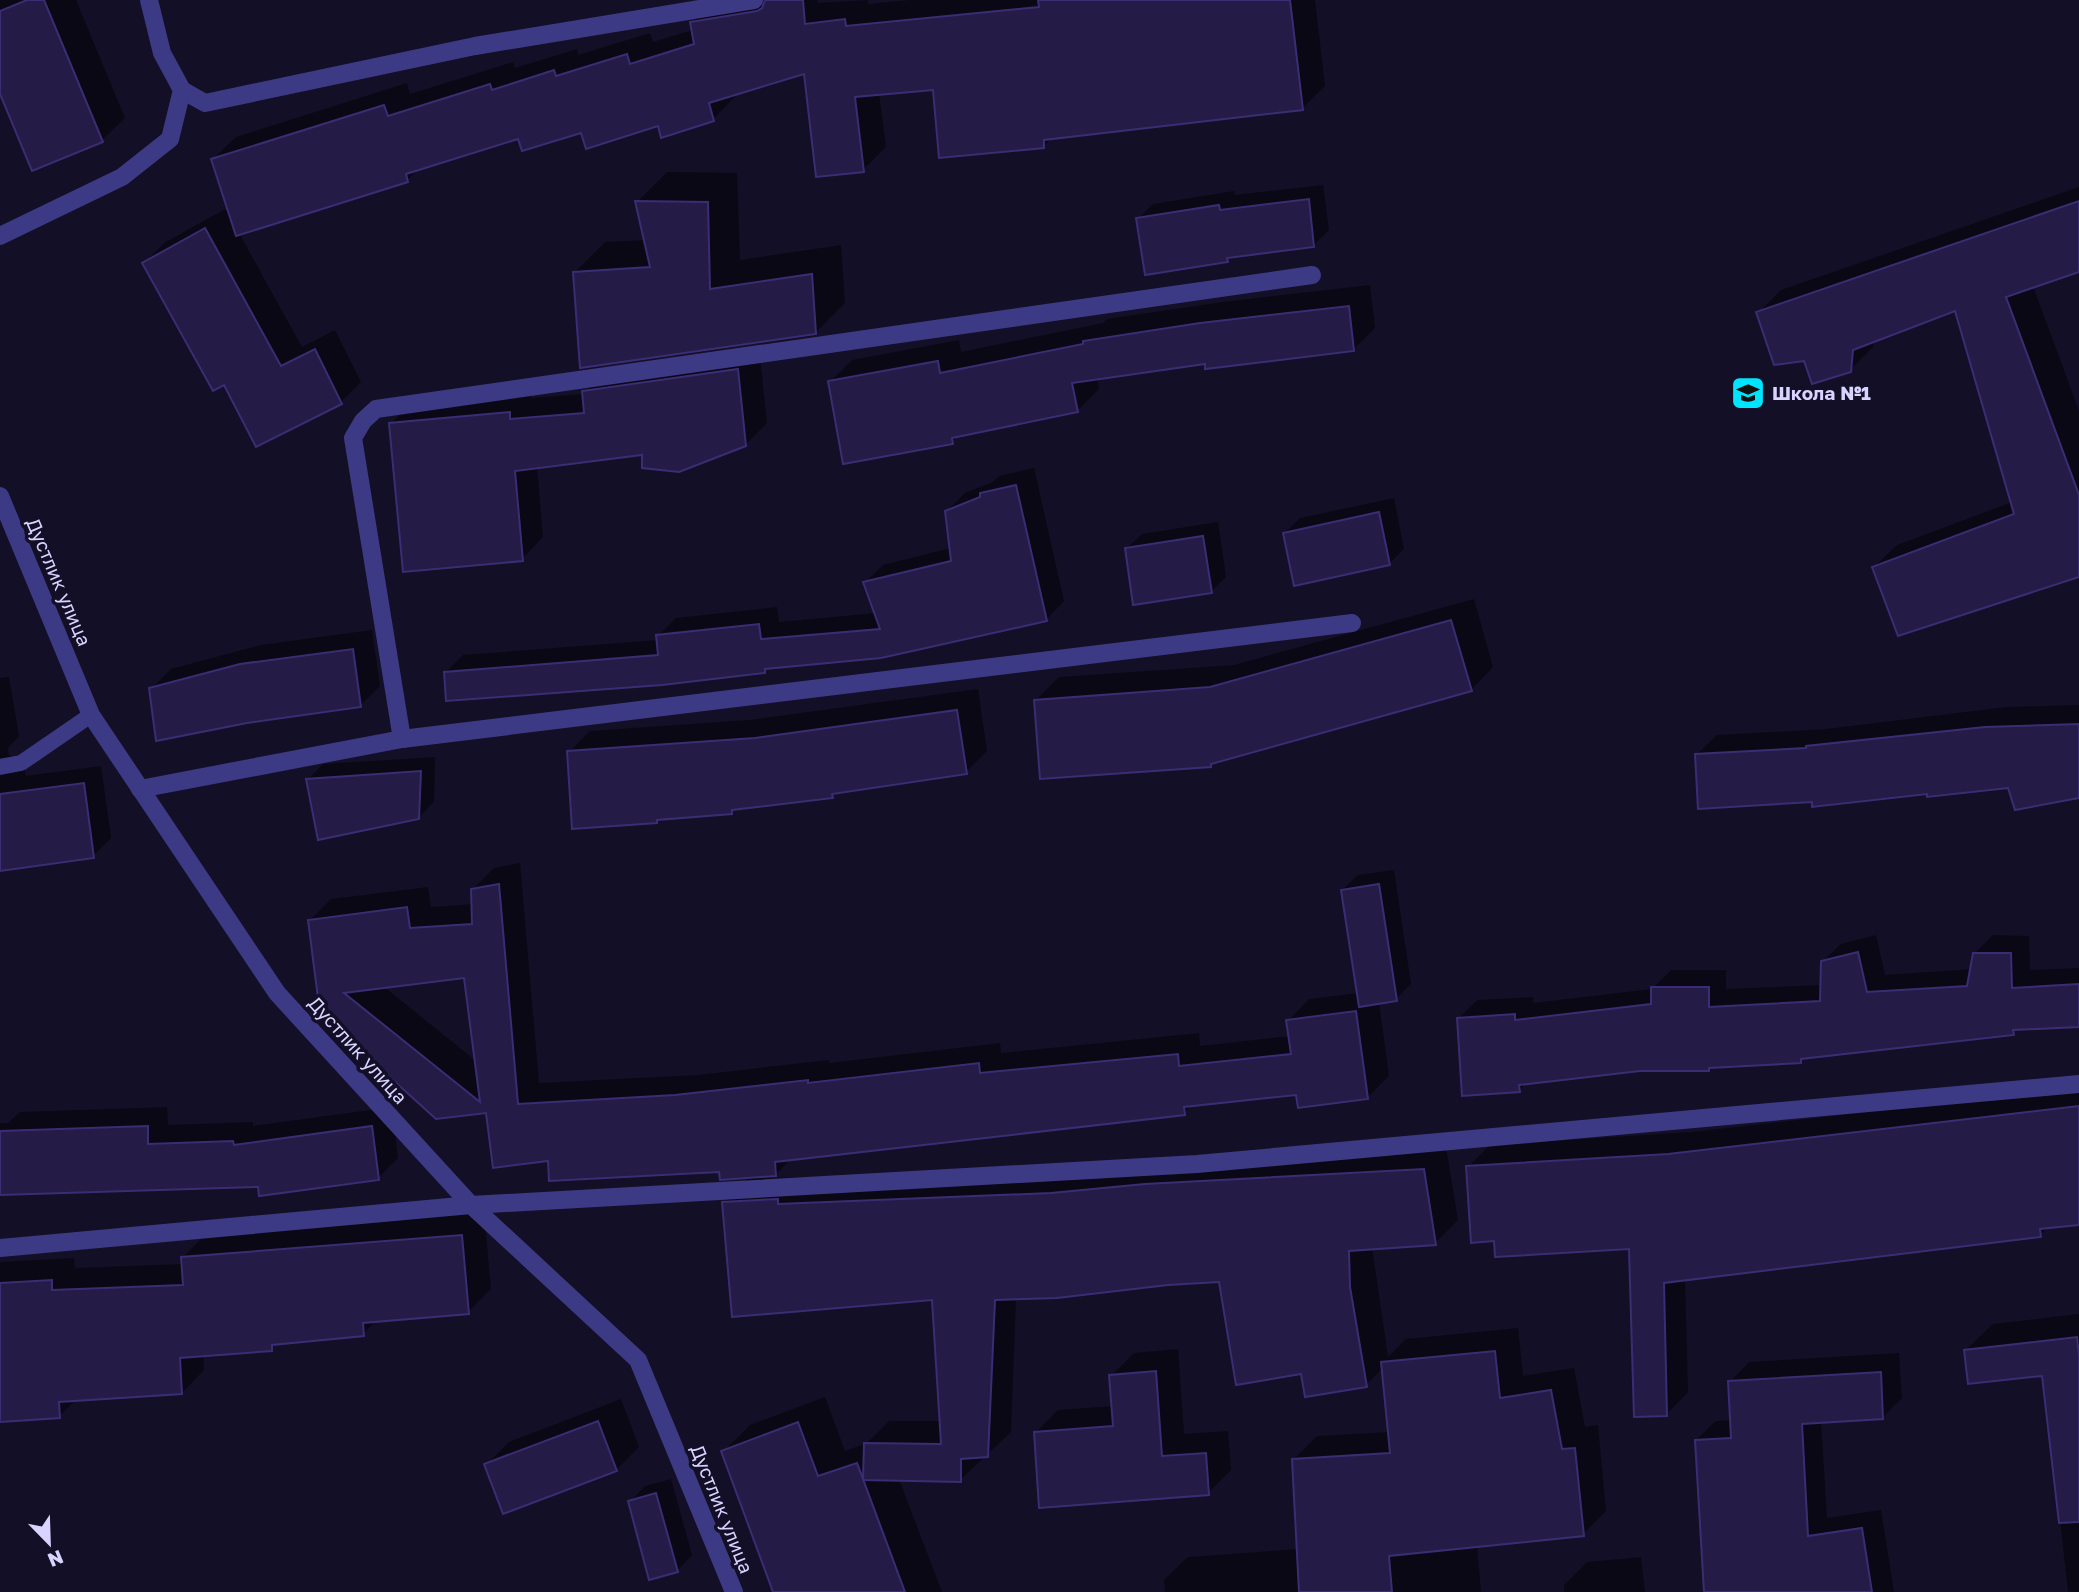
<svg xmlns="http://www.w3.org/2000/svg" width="2079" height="1592" viewBox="0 0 2079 1592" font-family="'Golos Text',sans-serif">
<rect width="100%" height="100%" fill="#130f26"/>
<g fill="#0007" fill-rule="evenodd">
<path d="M0 0H76L125 118 102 140 0 90Z"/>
<path d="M715 0H817L818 3 868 0V4L910 0H1315L1325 86 1302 109 1053 137 1043 147 934 88 879 93 886 147 863 170 805 72 735 93 736 96 713 119 520 137 420 168 407 180 239 233 302 347 335 330 361 382 341 402 256 445 225 383 144 263 164 243 225 209 232 217 213 159 236 137 407 83 410 94 513 62 515 68 577 49 578 55 650 33 653 42 693 30 692 23Z"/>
<path d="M667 172 737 173 740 260 841 245 845 303 815 333 575 272 605 242 646 240 637 202Z"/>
<path d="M1323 185 1329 230 1313 246 1232 255 1227 260 1138 219 1153 204 1234 191 1235 195Z"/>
<path d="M2079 187V270L2033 286 2079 411V575L1874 567 1897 545 2012 502 1956 308 1874 340 1873 347 1850 370 1805 359 1758 313 1781 290Z"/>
<path d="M1370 285 1375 328 1353 350 1206 362 1097 378 1099 389 1077 411 959 435 952 442 830 382 852 360 959 340 961 352 1103 323 1107 319 1223 302Z"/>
<path d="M759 348 767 423 745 445 644 453 537 467 543 537 522 559 391 423 413 402 531 391V398L584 394 605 370Z"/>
<path d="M1034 468 1064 601 1047 619 893 654 769 667 764 672 445 673 463 655 658 640V636L676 618 777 607 779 622 876 613 865 583 883 565 951 548 947 511 965 493 993 482 999 476Z"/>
<path d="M1394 498 1404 549 1389 564 1285 533 1300 518Z"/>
<path d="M1218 522 1226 577 1211 592 1126 549 1142 534Z"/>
<path d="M1474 599 1493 667 1471 690 1215 761 1210 765 1036 700 1059 677 1234 665Z"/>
<path d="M372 630 380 686 360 706 151 689 171 669 261 645Z"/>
<path d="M9 677 19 736 8 748 9 755 16 760 23 759 26 776 101 766 111 838 93 856 0 869V678Z"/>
<path d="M978 689 987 751 966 772 837 791 832 796 736 807 731 812 660 818 657 821 569 752 590 731 749 720Z"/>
<path d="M2079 705V797L2009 786 1813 800 1696 755 1717 735 1826 729 2006 707Z"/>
<path d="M435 757 434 802 418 818 308 779 323 764Z"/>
<path d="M520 863 539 1083 697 1075 829 1060V1063L1000 1043 1001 1053 1199 1033 1200 1046 1290 1036 1288 1021 1309 999 1359 993 1342 890 1358 875 1394 870 1411 984 1396 999 1379 1002 1389 1076 1367 1098 1298 1093 1193 1104 1184 1113 791 1159 772 1178 801 1177V1182L1446 1147 1458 1220 1435 1243 1372 1247 1388 1357 1406 1339 1518 1328 1523 1376 1574 1368 1585 1427 1598 1425 1606 1511 1583 1534 1477 1545 1481 1592H1165L1164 1580 1188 1557 1298 1549 1293 1460 1317 1436 1389 1432 1383 1368 1366 1385 1303 1372 1220 1280 1016 1298 1011 1432 960 1480 899 1479 942 1592H775L723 1452 750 1425 825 1397 845 1451 867 1443 889 1421H941L934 1298 723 1203 750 1176 720 1170 549 1159 487 1111 321 1013 309 921 331 899 428 887 431 907 473 904V889L494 868ZM465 976 476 1061 383 986Z"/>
<path d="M1876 935 1885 975 1972 969 1975 953 1993 935 2029 936 2030 970 2079 968V1025L2017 1028 2013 1033 1805 1057 1800 1062 1711 1066 1708 1069H1640L1527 1082 1519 1091 1459 1018 1477 1000 1533 997V1003L1652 989 1671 970H1726V989L1822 985V962L1841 944Z"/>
<path d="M2079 1088V1223L2048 1227 2040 1235 1685 1278 1688 1392 1667 1414 1631 1247 1496 1239 1468 1167 1490 1145 1691 1132Z"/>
<path d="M167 1107 168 1125 253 1122V1126L392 1107 398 1158 378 1178 259 1185 0 1194V1123H8L20 1112Z"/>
<path d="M484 1213 491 1289 468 1312 377 1320 363 1334 278 1342 271 1349 203 1354 204 1370 182 1393 77 1399 59 1416 0 1420V1262L74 1258 75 1268 183 1264 182 1258 205 1235Z"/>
<path d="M2079 1314V1592H2068L2044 1374 1966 1350 1993 1324Z"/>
<path d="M1178 1349 1184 1434 1228 1431 1231 1470 1208 1493 1035 1433 1058 1410 1113 1406 1111 1376 1134 1353Z"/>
<path d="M1899 1353 1902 1398 1882 1418 1821 1421 1827 1518 1881 1510 1894 1592H1706L1696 1440 1716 1421 1732 1420 1730 1382 1749 1362Z"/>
<path d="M621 1399 639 1447 616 1470 486 1465 509 1442Z"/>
<path d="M671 1479 692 1555 677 1571 630 1502 645 1486Z"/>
<path d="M1641 1557 1645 1592H1564V1585L1587 1562Z"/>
</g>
<g fill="#241b47" stroke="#3b2d73" stroke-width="2" fill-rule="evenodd">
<path d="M27 0H44L103 142 32 171 0 94V11Z"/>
<path d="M765 0H803L805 24 845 19 846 26 1039 7 1038 0H1290L1303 110 1044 140V148L939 158 933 90 855 97 864 172 816 177 804 74 709 103 714 121 661 138 658 126 586 149 581 133 522 151 518 139 406 174 408 182 236 236 211 159 384 105 388 116 490 84 492 90 554 70 556 76 627 54 630 64 694 44 690 22 757 11 762 8Z"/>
<path d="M1309 199 1314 247 1227 258 1228 262 1145 275 1136 218 1219 205 1220 210Z"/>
<path d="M635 201 708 202 710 289 812 274 816 334 580 368 573 272 650 267Z"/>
<path d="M2079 201V272L2006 297 2079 495V577L1898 636 1872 567 2014 514 1955 311 1853 350 1851 372 1812 384 1804 361 1774 365 1756 312Z"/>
<path d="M205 228 281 366 315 349 342 404 256 447 224 385 213 391 142 263Z"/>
<path d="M1349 306 1354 351 1205 369V364L1072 383 1078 412 952 438 953 444 843 464 828 381 938 361 940 373 1083 344V341L1200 323Z"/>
<path d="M738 369 746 446 679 472 642 468V455L515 471 523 561 403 572 389 423 510 412V419L584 413 582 391Z"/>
<path d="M1016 485 1047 621 881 658 765 669V673L662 685 446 701 444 672 658 655 656 635 759 624 761 639 880 629 863 582 951 561 945 511 980 497V493Z"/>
<path d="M1379 512 1390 565 1294 586 1283 533Z"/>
<path d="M1203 536 1212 593 1133 605 1125 548Z"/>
<path d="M1451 620 1472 691 1211 764V767L1040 779 1034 700 1210 687Z"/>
<path d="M353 649 361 707 247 723 156 741 149 688 240 664Z"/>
<path d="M957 710 967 774 832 794 833 798 732 810V814L657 820V823L572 829 567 751 755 738Z"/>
<path d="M2079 724V798L2015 810 2008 788 1927 797V794L1812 807V802L1698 809 1695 754 1806 748V746L1985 727Z"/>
<path d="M421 771 419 819 318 840 306 779Z"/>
<path d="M84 783 94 858 0 871V794Z"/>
<path d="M499 884 518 1104 675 1095 808 1080V1083L979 1063 980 1073 1178 1054 1179 1066 1291 1054 1286 1020 1356 1011 1368 1099 1298 1108 1296 1095 1184 1107 1185 1115 775 1162 776 1176 720 1180 719 1172 549 1181 548 1161 493 1168 486 1113 436 1119 320 1014 308 920 407 907 410 928 472 924 471 889ZM464 978 480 1102 344 993Z"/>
<path d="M1379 884 1397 1001 1359 1007 1341 890Z"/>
<path d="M1858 952 1867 992 1967 986 1973 953H2011L2012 988 2079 984V1027L2013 1030 2014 1035 1801 1059V1063L1709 1068V1071H1640L1519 1085 1520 1092 1462 1096 1457 1018 1515 1014V1020L1651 1004V987H1709V1007L1820 1001 1821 961Z"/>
<path d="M2079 1106V1225L2040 1229 2041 1237 1664 1283 1667 1416 1634 1417 1629 1249 1495 1257 1494 1241 1471 1243 1466 1166 1668 1154Z"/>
<path d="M148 1126V1144L233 1141 234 1145 372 1126 379 1180 259 1196 258 1187 0 1195V1131Z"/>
<path d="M1424 1169 1436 1245 1349 1251 1350 1287 1367 1387 1305 1397 1301 1374 1236 1385 1219 1282 1168 1285 1057 1298 995 1300 988 1457 961 1459V1482L863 1480 864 1443 941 1444 932 1300 732 1317 722 1202 778 1199V1204L1051 1193 1145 1184Z"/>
<path d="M462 1235 469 1314 363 1323 364 1336 272 1345V1351L180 1358 182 1394 59 1402 60 1418 0 1422V1283L52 1280V1290L183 1285 181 1257Z"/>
<path d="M2077 1337 2079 1356V1522L2059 1523 2042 1376 1968 1384 1964 1350Z"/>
<path d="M1495 1351 1500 1398 1551 1390 1562 1449 1575 1448 1584 1536 1389 1556 1392 1592H1299L1292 1459 1390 1453 1381 1362Z"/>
<path d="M1156 1371 1162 1456 1206 1453 1209 1495 1039 1508 1034 1432 1113 1426 1109 1375Z"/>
<path d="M1881 1372 1883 1419 1802 1424 1808 1536 1862 1528 1872 1592H1704L1695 1440 1731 1438 1728 1381Z"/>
<path d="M598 1421 617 1471 503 1514 484 1464Z"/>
<path d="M798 1422 818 1476 857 1463 905 1592H773L721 1451Z"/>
<path d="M656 1493 678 1572 649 1580 628 1501Z"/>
</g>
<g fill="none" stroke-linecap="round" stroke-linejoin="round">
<path stroke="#3d3a85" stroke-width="16" d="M0 767 21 763 91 715"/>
<g stroke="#3d3a85" stroke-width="18">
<path d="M149 0 162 53 182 90 205 103 475 46 754 0"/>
<path d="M0 236 122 177 170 139 182 90"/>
<path d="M0 496 91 715 277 993 471 1205 638 1360 734 1592"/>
<path d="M402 739 353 438 363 421 376 409 1312 275"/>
<path d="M140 789 402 739 1352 623"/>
<path d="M0 1248 471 1205 1197 1164 2079 1084"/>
</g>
</g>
<defs>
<g id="school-square" transform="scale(1.75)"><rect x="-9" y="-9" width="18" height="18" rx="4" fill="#00e5ff" stroke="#130f26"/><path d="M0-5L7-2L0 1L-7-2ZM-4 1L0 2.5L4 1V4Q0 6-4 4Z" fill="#111"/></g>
</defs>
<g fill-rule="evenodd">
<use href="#school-square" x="1748" y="393"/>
</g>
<g text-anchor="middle" stroke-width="7" stroke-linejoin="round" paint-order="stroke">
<g font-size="19" font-weight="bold" fill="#d9d4ff" stroke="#130f26" text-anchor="start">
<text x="1772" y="400">Школа №1</text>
</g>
<g font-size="19" fill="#d9d4ff" stroke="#130f26">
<text transform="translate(59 582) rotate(67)" y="7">Дустлик улица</text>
<text transform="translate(358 1050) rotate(48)" y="7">Дустлик улица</text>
<text transform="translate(722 1509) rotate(68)" y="7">Дустлик улица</text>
</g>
</g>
<g transform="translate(49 1543) rotate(157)" stroke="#130f26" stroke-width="5" paint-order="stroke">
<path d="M0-5L12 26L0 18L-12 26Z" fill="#d9d4ff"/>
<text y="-10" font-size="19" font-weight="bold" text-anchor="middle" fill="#d9d4ff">N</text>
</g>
</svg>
